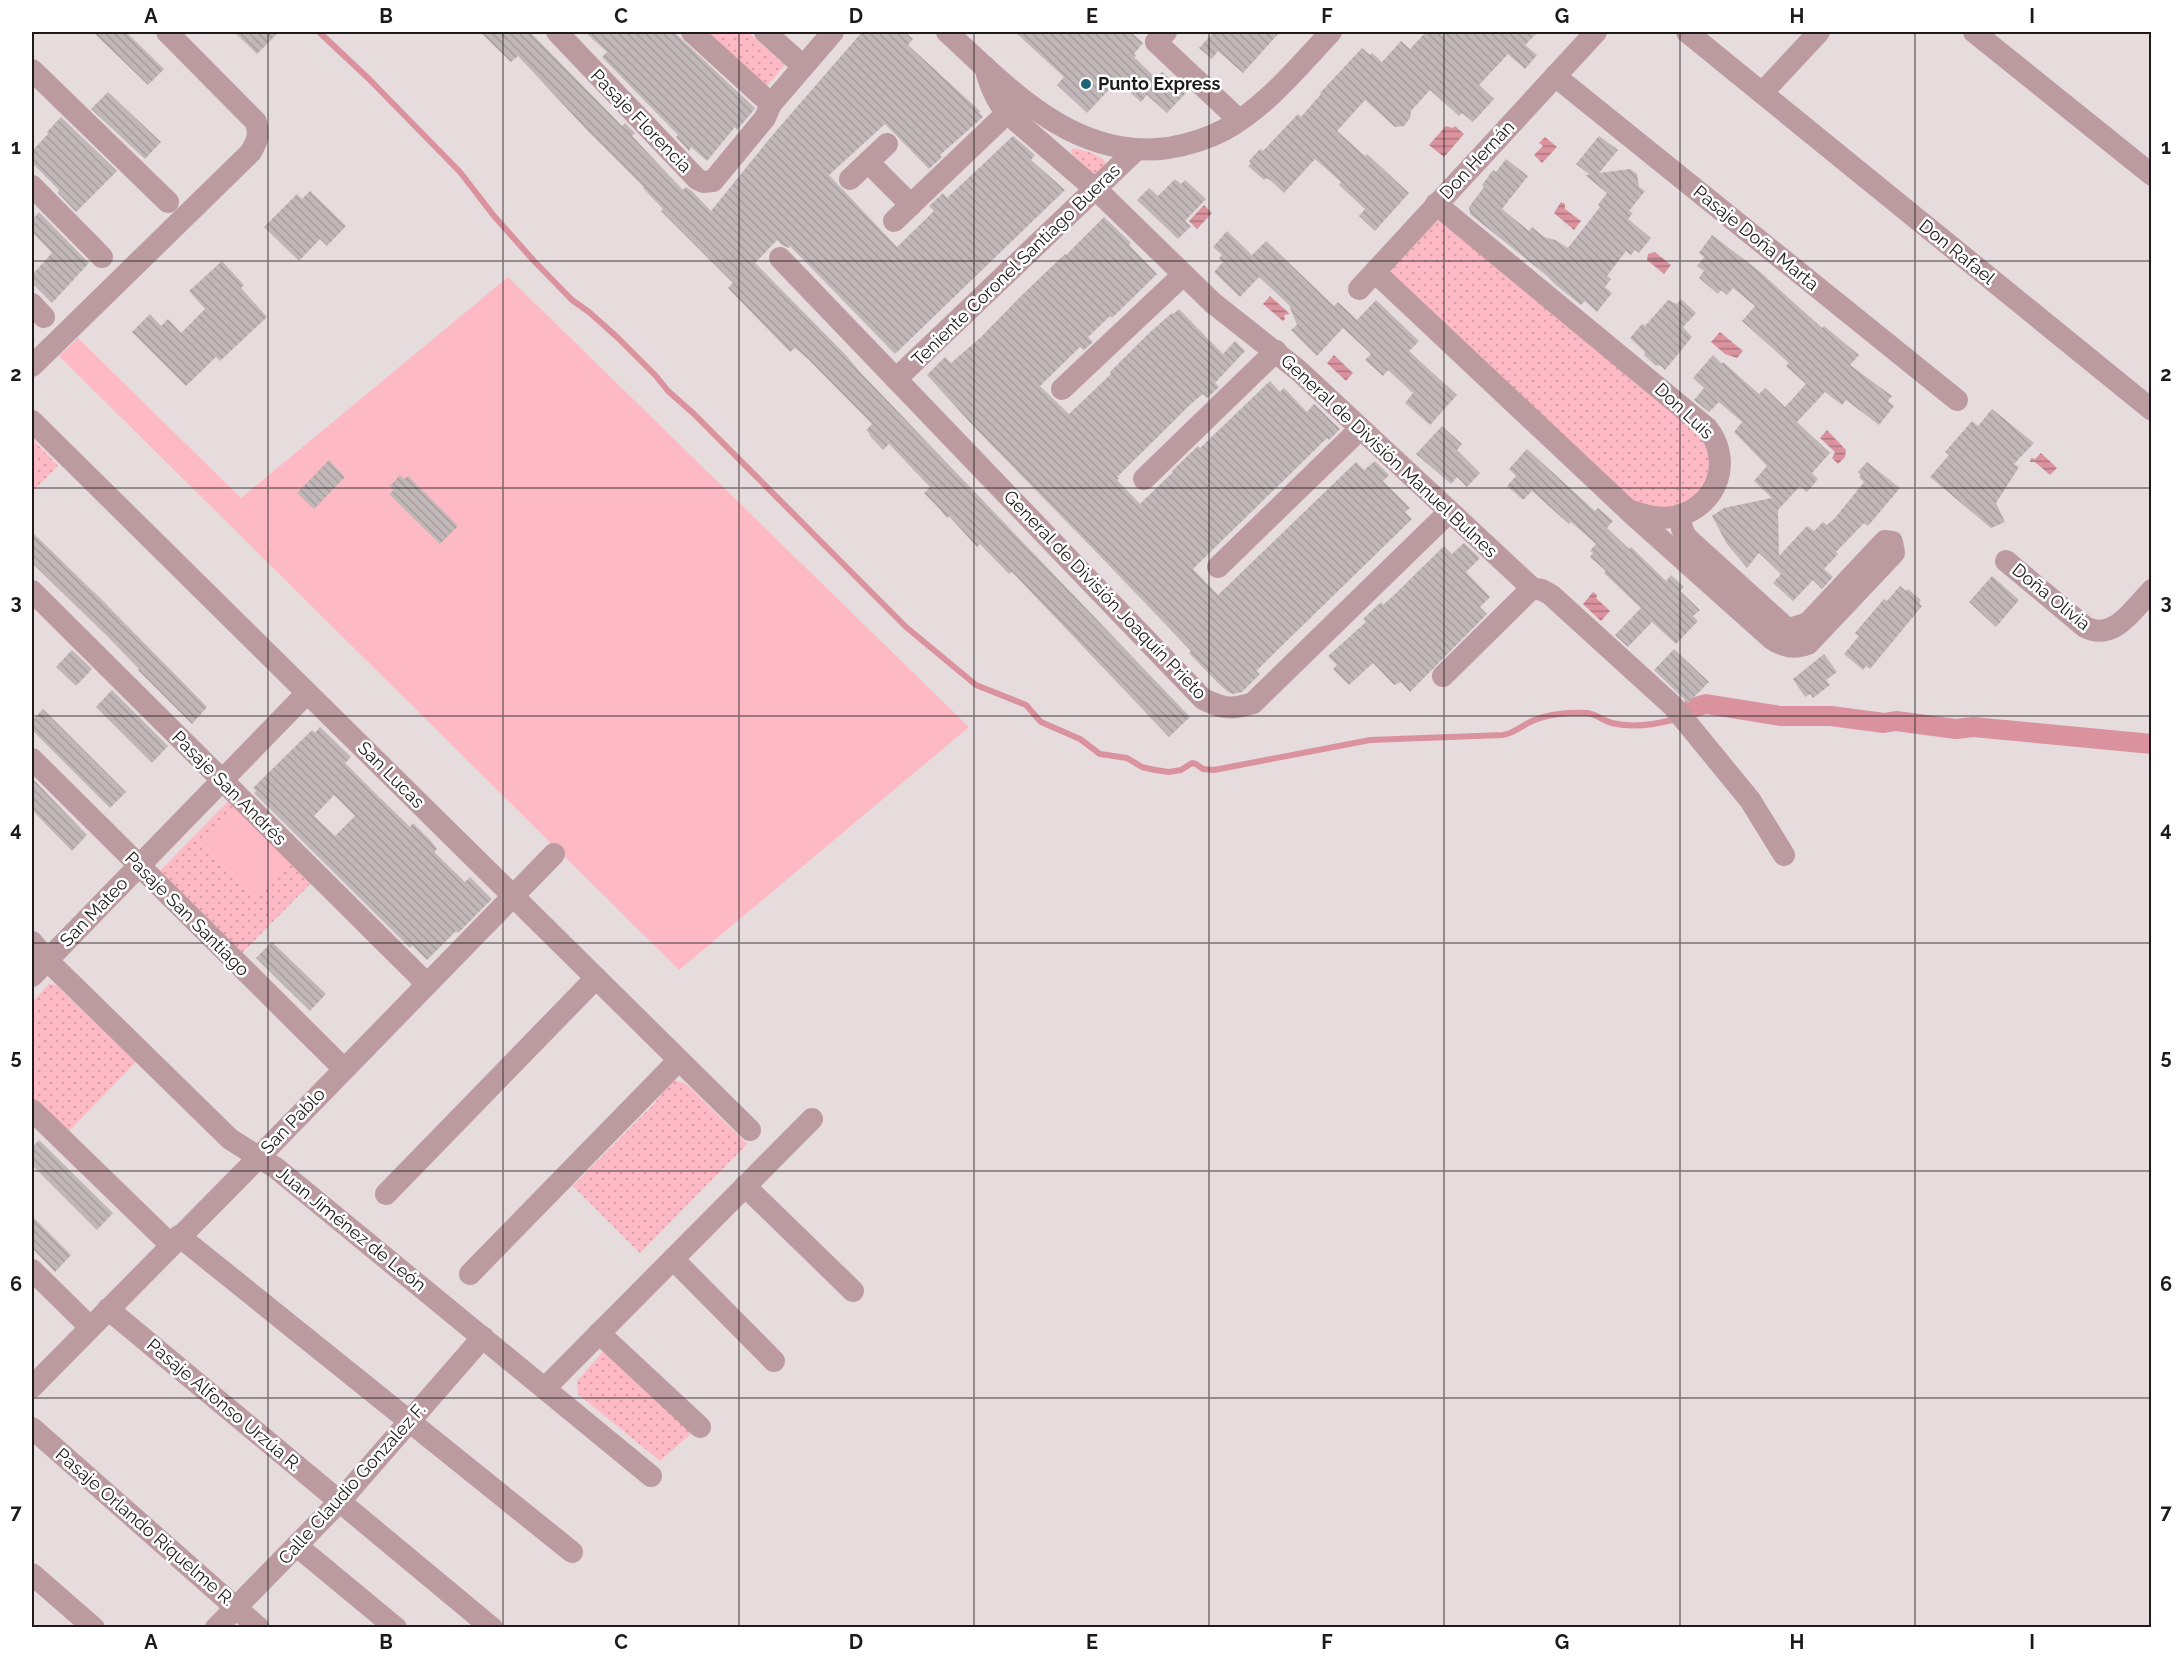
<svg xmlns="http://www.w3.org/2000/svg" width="2183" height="1659" viewBox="0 0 2183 1659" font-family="Raleway,sans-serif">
<defs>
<pattern id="grass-dots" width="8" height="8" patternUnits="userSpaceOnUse" patternTransform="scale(1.5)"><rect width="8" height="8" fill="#fdbac5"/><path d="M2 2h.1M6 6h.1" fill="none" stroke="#d89fa9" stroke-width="1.8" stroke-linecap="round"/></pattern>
<pattern id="water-rules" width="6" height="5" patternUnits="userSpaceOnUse" patternTransform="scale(1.5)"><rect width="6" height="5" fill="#da929f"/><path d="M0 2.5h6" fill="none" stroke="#b07681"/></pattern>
<pattern id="building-back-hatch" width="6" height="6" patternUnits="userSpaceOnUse" patternTransform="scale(1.5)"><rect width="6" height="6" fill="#c1b7b8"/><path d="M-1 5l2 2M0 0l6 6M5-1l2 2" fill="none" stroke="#a59d9e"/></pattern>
</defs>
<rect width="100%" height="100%" fill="#e6dcde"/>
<g fill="url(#grass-dots)">
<path d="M705 32H748L785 65 766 87Z"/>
<path d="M1075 148C1086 152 1101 153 1106 164L1096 176 1072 154 1071 150Z"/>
<path d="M1434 221H1439L1692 423 1710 450 1709 483 1684 506 1657 508 1633 503 1392 277 1390 269Z"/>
<path d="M32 439 58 466 32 492Z"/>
<path d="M233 796 316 878 239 956 157 874Z"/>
<path d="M49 984 56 985 136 1062 65 1135 32 1101V1002Z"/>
<path d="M672 1079 686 1084 747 1144 640 1253 573 1186 655 1103Z"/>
<path d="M606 1348 695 1430 660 1461 578 1394 577 1381Z"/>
</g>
<g fill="#fdbac5">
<path d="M508 277 969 727 679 970 59 356 78 338 241 498Z"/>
<path d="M237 810 289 862 257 894 205 842Z"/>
</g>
<g fill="url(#water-rules)">
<path d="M1446 126 1453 128 1455 126 1464 134 1444 157 1429 145Z"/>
<path d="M1545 137 1557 147 1542 163 1534 155 1543 146 1539 143Z"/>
<path d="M1561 202 1565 204V209L1581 221 1574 230 1554 213Z"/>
<path d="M1204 205 1212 213 1197 229 1189 221Z"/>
<path d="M1655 252 1671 265 1664 274 1647 260 1648 254Z"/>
<path d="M1270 296 1290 314 1284 315 1285 319 1283 321 1263 304Z"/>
<path d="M1720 332 1743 351 1737 358 1725 354 1711 342Z"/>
<path d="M1334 355 1353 373 1346 381 1327 363Z"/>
<path d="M1827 430 1846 450 1845 457 1838 464 1832 458 1835 452 1820 438Z"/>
<path d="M2041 453 2057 468 2050 475 2035 462H2030L2031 458 2035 459Z"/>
<path d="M1593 592 1597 595 1596 598 1610 611 1601 621 1583 604Z"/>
</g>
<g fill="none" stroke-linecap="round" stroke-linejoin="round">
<path stroke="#da929f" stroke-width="6" d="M319 32 369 79 460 172 494 216 534 261 572 300 589 312 617 337 656 376 668 391 693 413 906 627 976 685 1026 705 1041 722 1080 739 1100 754 1127 758 1142 767 1155 770 1169 772 1181 770 1192 763 1196 764 1203 769 1214 770 1370 740 1503 735C1515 733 1521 726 1532 721 1547 714 1570 712 1587 713 1596 714 1604 721 1612 723 1633 728 1653 725 1672 720"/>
<path stroke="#da929f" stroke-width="20" d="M1692 708 1706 704 1780 716H1831L1884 723 1896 721 1956 729 1973 727 2152 744"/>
</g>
<g fill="url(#building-back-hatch)" fill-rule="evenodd">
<path d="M93 32H126L164 69 148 85Z"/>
<path d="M234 32H279L257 54Z"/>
<path d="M480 32H530L622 126 625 123 635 133 632 136 683 190 686 187 692 191 711 211 770 138 862 32H905L913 39 908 45 980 111 979 113 983 117 940 155 942 157 929 169 885 124 829 175 897 247 934 211 929 206 943 193 947 198 1013 136 1035 155 1031 160 1065 190 895 354 790 246 789 248 782 245 777 240 755 263 844 353 861 373 1190 717 1169 737 1012 572 1009 574 980 544 977 547 949 516 947 518 935 504 924 493 930 487 889 444 883 450 869 435 870 434 866 430 872 424 808 359 795 348 790 352 728 288 733 283 661 211 663 209 643 188 644 187 586 129 533 72 518 56 511 62Z"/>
<path d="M585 32H674L755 108 753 111 737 130 735 127 707 161 691 147 689 151 676 137 678 135 602 57 607 52Z"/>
<path d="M1015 32H1131L1143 43 1134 54 1136 56 1134 57 1156 78 1162 72 1186 93 1167 113 1147 95 1141 102 1117 81 1087 113 1057 85 1064 77Z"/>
<path d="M1214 32H1280L1243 73 1218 51 1212 59 1199 48Z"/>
<path d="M1426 32H1538L1525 45 1537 55 1525 69 1508 54 1479 85 1494 99 1473 122 1462 113 1459 116 1430 90 1411 111 1410 118 1404 126 1395 127 1365 100 1337 131 1365 156 1367 154 1409 193 1375 231 1359 216 1365 209 1339 185 1341 182 1315 159 1284 193 1270 180 1266 178 1264 180 1248 166 1251 163 1249 161 1260 149 1263 151 1298 114 1301 117 1321 94 1320 93 1362 48 1370 55 1372 53 1382 62 1401 41 1410 49Z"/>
<path d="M108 92 161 142 145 159 91 109Z"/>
<path d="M61 117 117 171 76 212 58 193 59 190 32 163V151L48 134 47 132Z"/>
<path d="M1599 136 1618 150 1599 173 1630 169 1637 174 1639 187 1645 191 1629 211 1633 213 1628 219 1651 238 1639 253 1635 250 1631 255 1626 251 1607 276 1611 279 1605 287 1612 293 1597 312 1585 301 1581 305 1556 285 1546 275 1470 214 1469 207 1484 187 1482 185 1493 170 1496 172 1506 159 1528 176 1502 209 1529 231 1532 227 1544 237 1555 240 1568 248 1600 207 1598 205 1607 193 1585 175H1590L1576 164Z"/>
<path d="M1175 179 1181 184 1185 180 1206 199 1185 221 1191 226 1178 239 1137 200 1149 188 1158 196Z"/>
<path d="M310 191 346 226 327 246 320 239 299 261 264 227 297 194 302 199Z"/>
<path d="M39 212 89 263 52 303 32 283V275L52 253 32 232V220Z"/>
<path d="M1104 217 1131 243 1129 245 1157 274 1112 318 1110 316 1088 337 1093 342 1084 350 1080 347 1040 386 1069 414 1111 374 1110 372 1149 333 1172 313 1173 314 1179 309 1223 354 1235 341 1245 351 1215 383 1219 387 1207 398 1203 394 1192 403 1117 477 1119 478 1117 480 1140 504 1173 472 1172 471 1198 446 1200 448 1270 381 1280 392 1284 388 1307 412 1314 404 1340 429 1329 440 1327 438 1193 569 1218 595 1356 462 1364 470 1375 461 1389 475 1383 481 1410 508 1405 512 1412 519 1256 671 1260 674 1242 692 1233 694 1228 692 1216 681 1189 653 1191 651 1101 557 976 429 927 375 945 357 951 363 981 337 1022 295 1065 254 1066 255Z"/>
<path d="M1227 231 1252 255 1266 241 1334 306 1338 302 1357 320 1376 300 1419 341 1409 351 1457 395 1430 425 1405 403 1413 393 1388 370 1383 376 1365 360 1371 354 1343 328 1317 356 1291 330 1297 325 1289 305 1259 277 1240 297 1214 272 1223 262 1219 258 1222 255 1213 247Z"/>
<path d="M1712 235 1758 270 1822 328 1824 326 1859 355 1850 365 1892 396 1888 401 1894 406 1879 425 1846 400 1842 405 1825 392 1797 422 1830 453 1812 473 1818 479 1807 492 1800 486 1778 510 1779 556 1807 526 1814 531 1823 522 1827 525 1835 518 1864 482 1859 477 1861 475 1858 472 1867 462 1900 488 1868 526 1864 523 1836 552 1838 554 1824 569 1833 577 1822 589 1813 580 1793 601 1773 583 1781 574 1759 553 1747 568 1727 544 1712 516 1724 508 1772 498 1754 481 1767 466 1734 432 1742 422 1719 402 1709 412 1694 400 1704 388 1693 378 1713 355 1722 364 1723 362 1759 394 1765 388 1785 407 1806 384 1786 366 1789 363 1742 321 1755 306 1733 288 1727 295 1721 290 1718 294 1699 278 1704 271 1697 266 1704 257 1699 253Z"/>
<path d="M222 261 244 285 241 288 267 317 220 361 216 357 186 386 132 332 150 314 161 326 168 319 181 333 205 309 189 291Z"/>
<path d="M1681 299 1696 313 1683 327 1692 337 1665 370 1660 365 1656 366 1644 355 1645 352 1630 338 1642 324 1645 326 1668 300 1677 304Z"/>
<path d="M1992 409 2034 443 2014 464 2019 467 1996 503 2005 522 1991 528 1930 477 1949 455 1945 452 1972 421 1978 426Z"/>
<path d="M1442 426 1462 444 1457 450 1480 473 1467 487 1457 477 1451 484 1416 454Z"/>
<path d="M1527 449 1595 511 1598 508 1613 521 1607 528 1629 549 1631 547 1666 581 1671 575 1684 587 1680 591 1700 610 1693 616 1698 621 1676 644 1652 622 1628 647 1615 635 1641 608 1604 573 1606 571 1590 557 1593 553 1590 551 1596 544 1571 522 1569 524 1532 491 1523 500 1507 486 1516 476 1509 469Z"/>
<path d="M329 460 345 477 314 509 297 493Z"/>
<path d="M400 475 404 479 408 476 458 526 440 544 389 494 394 490 390 486Z"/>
<path d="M32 532 103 601 207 707 192 724 138 670 139 669 109 638 32 563Z"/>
<path d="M1464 543 1480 558 1466 572 1490 597 1480 607 1487 614 1410 692 1401 682 1394 685 1373 663 1349 685 1333 669 1337 665 1328 656 1366 622 1363 619 1381 602 1383 605 1392 597 1444 546 1452 554Z"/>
<path d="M1992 576 2019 600 1996 627 1969 602Z"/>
<path d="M1900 586 1906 591 1908 589 1921 600 1919 603 1922 606 1870 669 1866 666 1863 670 1844 654 1859 636 1855 633 1884 599 1887 601Z"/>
<path d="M1674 649 1709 682 1688 703 1654 670Z"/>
<path d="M72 650 92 669 76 686 56 667Z"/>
<path d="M1824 654 1837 672 1826 680 1830 685 1813 698 1810 694 1805 697 1793 679Z"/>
<path d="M112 690 168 746 152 763 96 707Z"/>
<path d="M43 709 126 792 110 808 32 730V721Z"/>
<path d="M320 727 351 757 345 763 377 795 410 827 413 823 432 842 437 849 434 852 465 882 470 877 492 899 458 933 456 931 427 960 412 945 410 948 254 793 256 791 253 788 312 730 315 733ZM334 795 355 816 335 836 314 816Z"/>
<path d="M32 778 87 835 72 851 32 810Z"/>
<path d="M272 942 326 994 310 1011 256 958Z"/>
<path d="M39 1140 113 1213 97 1230 32 1165V1147Z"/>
<path d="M32 1216 71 1255 55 1272 32 1248Z"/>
</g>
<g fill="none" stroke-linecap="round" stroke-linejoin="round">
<g stroke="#bc9ba0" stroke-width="22">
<path d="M557 32 697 179 703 182 713 181 765 118 771 104 833 32"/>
<path d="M692 32 771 104"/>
<path d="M765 32 803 66"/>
<path d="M947 32C1009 89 1075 161 1168 148 1186 145 1207 139 1224 130 1266 107 1299 66 1331 32"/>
<path d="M1166 32 1156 42 1239 120"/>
<path d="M1687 32 2152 410"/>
<path d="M1974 32 2152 175"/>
<path d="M985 67C990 85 995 99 1007 113L1103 196 1213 303 1298 370 1532 588 1542 590 1551 595 1673 706 1750 800 1784 855"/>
<path d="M32 70 168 202"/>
<path d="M1555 76 1957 400"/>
<path d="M1762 93 1819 32"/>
<path d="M868 162 911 205"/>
<path d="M850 179 887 144"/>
<path d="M32 186 102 257"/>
<path d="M894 221 1007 113"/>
<path d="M780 258 1203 699C1224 709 1231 710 1253 703L1449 512"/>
<path d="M1375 272 1628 510C1644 515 1660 521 1678 516 1718 505 1733 460 1707 428L1436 204"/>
<path d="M1359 289 1596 32"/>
<path d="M32 304 44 317"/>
<path d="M32 366 251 152C257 141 260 135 256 122L167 32"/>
<path d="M896 379 1135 151"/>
<path d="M1062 389 1183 275"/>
<path d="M32 421 750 1130"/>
<path d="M1144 479 1276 351"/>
<path d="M1630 512 1772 639C1784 647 1794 649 1808 644L1894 553 1892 542 1885 541 1882 544 1808 623 1790 629 1784 626 1687 538 1682 529 1680 515"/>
<path d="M2006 561 2085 627C2114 642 2133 609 2152 590"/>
<path d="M1218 567 1360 429"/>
<path d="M32 591 427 984"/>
<path d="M1443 676 1532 588"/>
<path d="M32 759 344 1069"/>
<path d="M32 942 47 960 230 1139 276 1168 651 1476"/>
<path d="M32 976 307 693"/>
<path d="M32 1110 171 1245"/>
<path d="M745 1186 853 1291"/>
<path d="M386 1194 596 978"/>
<path d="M179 1236 572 1552"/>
<path d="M673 1259 774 1361"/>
<path d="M32 1270 90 1327"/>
<path d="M470 1274 679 1060"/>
<path d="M108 1309 492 1628"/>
<path d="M599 1333 700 1427"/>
<path d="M32 1387 259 1157 554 854"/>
<path d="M545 1388 812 1119"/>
<path d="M32 1428 259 1628"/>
<path d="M297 1546 396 1628"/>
<path d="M32 1574 94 1628"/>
<path d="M216 1628 340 1501 483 1337"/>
</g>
</g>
<path fill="none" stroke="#1e1a1b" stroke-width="1.5" stroke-opacity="0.55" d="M268 32V1628M503 32V1628M739 32V1628M974 32V1628M1209 32V1628M1444 32V1628M1680 32V1628M1915 32V1628M32 261H2152M32 488H2152M32 716H2152M32 943H2152M32 1171H2152M32 1398H2152"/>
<circle fill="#206576" stroke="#fff" stroke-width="2" cx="1086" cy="84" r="6"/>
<g text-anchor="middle" stroke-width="5" stroke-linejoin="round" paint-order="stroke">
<g font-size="18" font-weight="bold" fill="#1e1a1b" stroke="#fff" text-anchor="start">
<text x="1098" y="90">Punto Express</text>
</g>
<g font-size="18" fill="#1e1a1b" stroke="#fff">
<text transform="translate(641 121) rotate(46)" y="6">Pasaje Florencia</text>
<text transform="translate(1477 160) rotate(-47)" y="6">Don Hernán</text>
<text transform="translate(1756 238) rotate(39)" y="6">Pasaje Doña Marta</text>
<text transform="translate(1957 252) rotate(39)" y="6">Don Rafael</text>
<text transform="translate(1016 265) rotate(-44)" y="6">Teniente Coronel Santiago Bueras</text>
<text transform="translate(1684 411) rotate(43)" y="6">Don Luis</text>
<text transform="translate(1389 456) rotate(43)" y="6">General de División Manuel Bulnes</text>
<text transform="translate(1105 595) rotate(46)" y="6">General de División Joaquín Prieto</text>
<text transform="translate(2051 597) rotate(39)" y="6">Doña Olivia</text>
<text transform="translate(391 775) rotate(45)" y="6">San Lucas</text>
<text transform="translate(229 788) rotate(45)" y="6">Pasaje San Andrés</text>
<text transform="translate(94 912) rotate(-46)" y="6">San Mateo</text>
<text transform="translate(187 914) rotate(45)" y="6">Pasaje San Santiago</text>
<text transform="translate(293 1121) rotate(-46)" y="6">San Pablo</text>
<text transform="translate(351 1229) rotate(39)" y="6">Juan Jiménez de León</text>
<text transform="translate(224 1405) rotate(40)" y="6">Pasaje Alfonso Urzúa R.</text>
<text transform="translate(352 1484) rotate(-48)" y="6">Calle Claudio Gonzalez F.</text>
<text transform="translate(145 1527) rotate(41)" y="6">Pasaje Orlando Riquelme R.</text>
</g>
</g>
<rect width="2183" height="1659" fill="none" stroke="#ffffff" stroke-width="66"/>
<rect x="33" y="33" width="2117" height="1593" fill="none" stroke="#1e1a1b" stroke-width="2"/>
<g font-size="20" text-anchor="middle" font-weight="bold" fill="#1e1a1b">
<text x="151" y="23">A</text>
<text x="386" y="23">B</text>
<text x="621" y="23">C</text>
<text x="856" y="23">D</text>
<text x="1092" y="23">E</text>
<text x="1327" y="23">F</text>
<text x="1562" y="23">G</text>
<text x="1797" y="23">H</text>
<text x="2032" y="23">I</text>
<text x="16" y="154">1</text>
<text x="2166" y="154">1</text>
<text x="16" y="381">2</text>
<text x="2166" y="381">2</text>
<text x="16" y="609">3</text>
<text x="2166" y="609">3</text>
<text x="16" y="836">4</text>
<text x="2166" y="836">4</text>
<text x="16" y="1064">5</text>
<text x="2166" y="1064">5</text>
<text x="16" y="1291">6</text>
<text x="2166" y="1291">6</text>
<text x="16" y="1519">7</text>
<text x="2166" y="1519">7</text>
<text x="151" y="1649">A</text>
<text x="386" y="1649">B</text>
<text x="621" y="1649">C</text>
<text x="856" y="1649">D</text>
<text x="1092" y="1649">E</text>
<text x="1327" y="1649">F</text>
<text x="1562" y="1649">G</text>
<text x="1797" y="1649">H</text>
<text x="2032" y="1649">I</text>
</g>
</svg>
